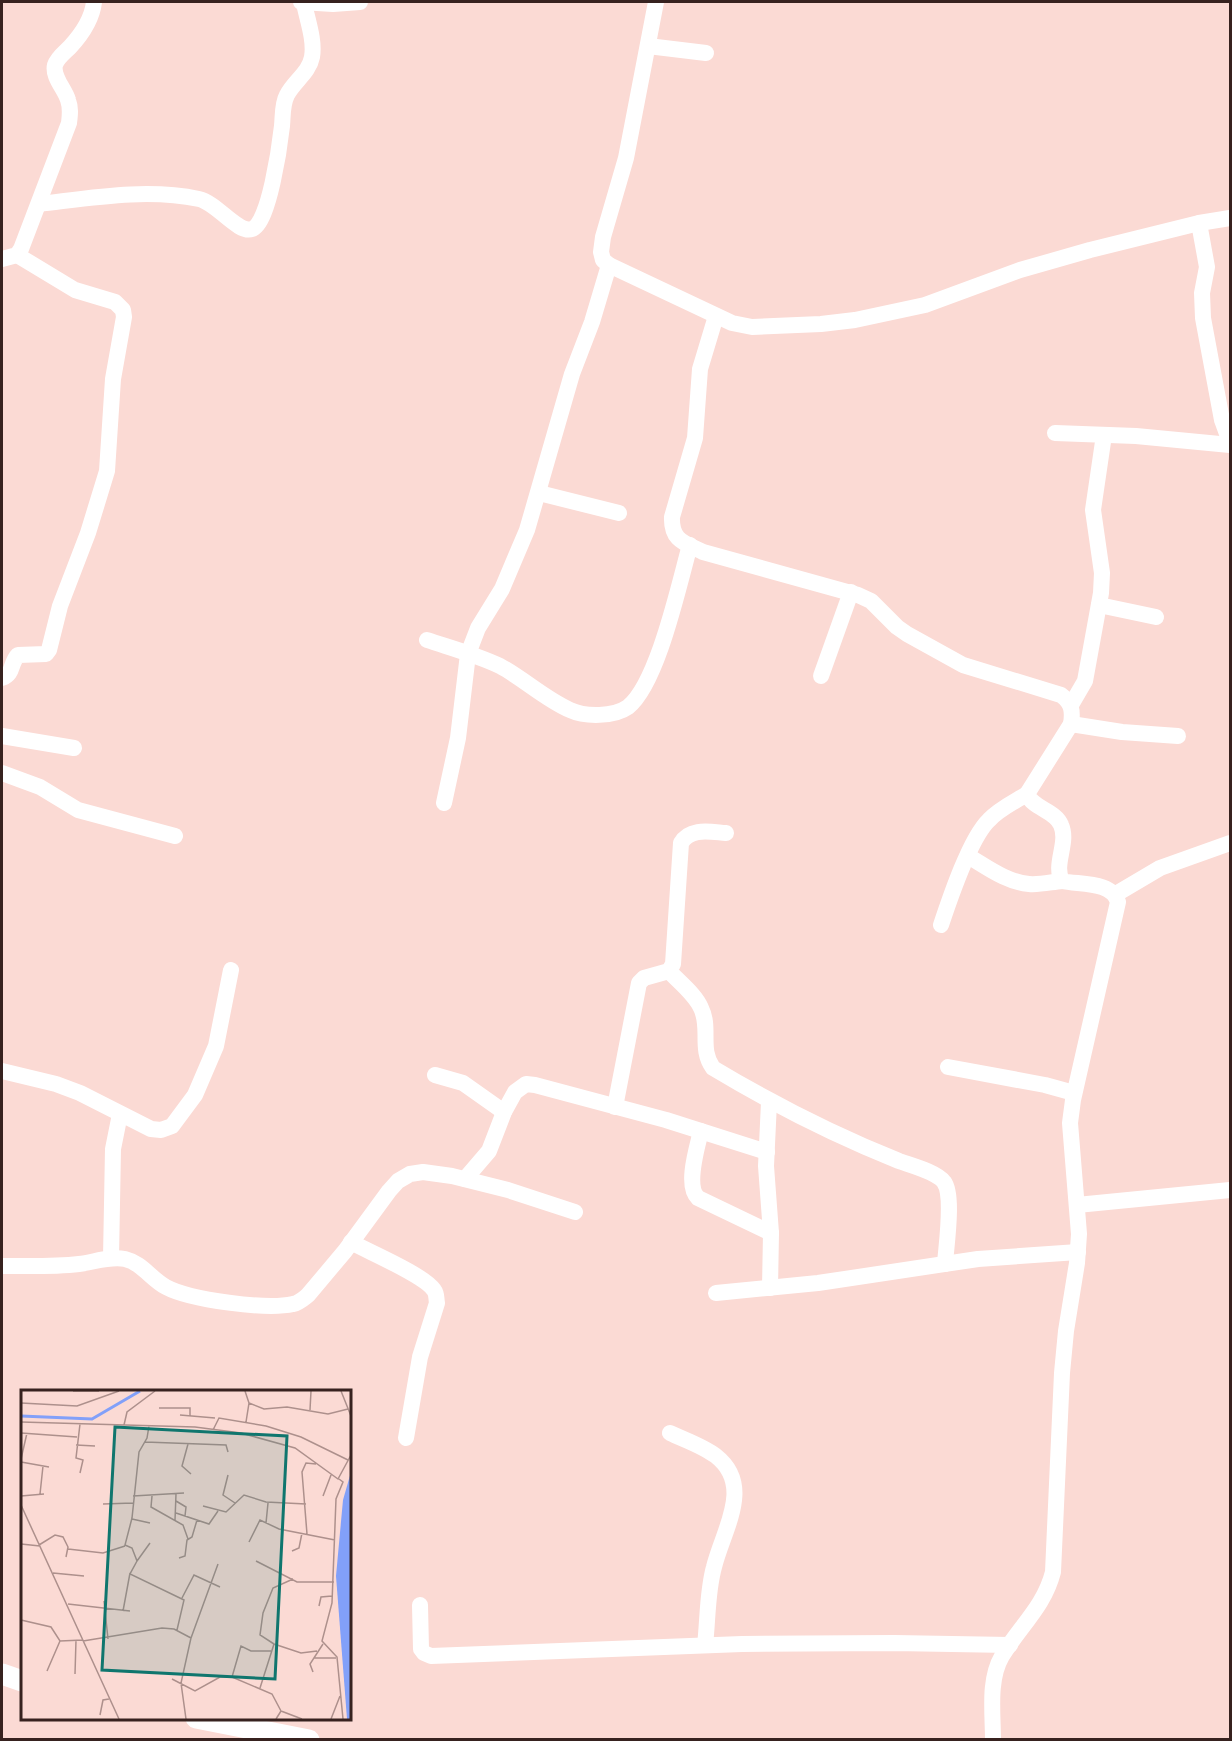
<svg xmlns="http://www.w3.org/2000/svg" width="1232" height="1741" viewBox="0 0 1232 1741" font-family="'IBM Plex Sans',sans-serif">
<rect width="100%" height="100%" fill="#fbdad4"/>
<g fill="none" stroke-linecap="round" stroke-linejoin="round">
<g stroke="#fff" stroke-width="16">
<path d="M301 2 333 4 360 2"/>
<path d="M656 2 626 158 603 237 601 252 603 260 609 265 732 323 752 327 821 324 855 320 925 305 1020 270 1090 250 1199 223 1230 218"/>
<path d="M648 46 706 53"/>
<path d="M39 204C91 198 146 188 199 199 217 203 238 234 252 229 269 224 280 144 282 126 283 116 282 104 287 95 294 81 309 73 312 57 315 40 307 19 304 3"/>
<path d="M1199 223 1207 267 1202 293 1203 318 1222 420 1230 442"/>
<path d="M2 259 17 255 21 249 69 123C70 115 71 108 68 100 65 89 52 77 55 65 57 58 65 52 70 47 82 34 92 20 94 2"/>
<path d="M716 316 700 369 695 438 672 517C671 541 685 543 703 552L858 595 871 601 897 627 907 634 963 665 1061 695C1072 703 1073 711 1071 724L1027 794C1033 809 1055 810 1061 825 1069 843 1053 864 1062 881 1080 885 1112 881 1118 902L1073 1100 1070 1123 1079 1234 1077 1263 1066 1331 1062 1373 1053 1572C1044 1607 1020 1626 1002 1656 988 1680 993 1713 993 1740"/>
<path d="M1055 433 1136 436 1230 445"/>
<path d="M539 493 619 513"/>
<path d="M1099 605 1156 617"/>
<path d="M427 640C451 648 477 655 500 666 524 679 545 699 570 710 585 717 614 717 628 707 658 683 679 584 690 545"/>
<path d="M821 676 851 592"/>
<path d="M2 678C14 674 10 663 18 655L46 654 49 650 60 606 88 533 107 471 113 379 124 317 123 310 115 302 75 290 17 255"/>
<path d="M1071 705 1085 681 1101 593 1102 573 1093 510 1104 435"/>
<path d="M1071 724 1122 732 1178 736"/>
<path d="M2 736 74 748"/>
<path d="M2 773 40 787 78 810 175 836"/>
<path d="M444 803 458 738 468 654 478 628 502 589 527 530 572 374 592 322 609 265"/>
<path d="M968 856C987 867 1006 882 1029 884 1040 885 1051 882 1062 881"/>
<path d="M1116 894 1160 868 1230 843"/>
<path d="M941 925C950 898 970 838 989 820 999 809 1014 802 1027 794"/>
<path d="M669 971C679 982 695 994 701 1008 711 1028 699 1049 713 1068 773 1104 834 1135 899 1161 910 1165 937 1172 944 1182 954 1195 946 1247 945 1264"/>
<path d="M948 1067 1045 1085 1074 1093"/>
<path d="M2 1071 56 1084 80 1093 151 1129 161 1130 172 1126 195 1095 216 1046 231 970"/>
<path d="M435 1075 463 1083 504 1112"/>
<path d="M769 1102 766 1166 771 1233 770 1288"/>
<path d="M615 1107 639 983 644 978 669 971 673 964 681 843C690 827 711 832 726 833"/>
<path d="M701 1131C697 1148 685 1186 698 1198L771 1233"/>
<path d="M465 1179 489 1151 504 1112 515 1092 526 1084 535 1085 666 1120 767 1152"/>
<path d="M1077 1205 1230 1190"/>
<path d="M351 1242C369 1252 424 1275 434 1290 437 1294 436 1298 437 1303L420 1357 406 1438"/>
<path d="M111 1258 113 1149 120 1114"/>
<path d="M2 1266C28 1266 53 1267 79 1264 95 1262 110 1256 125 1259 142 1263 151 1279 166 1287 190 1300 267 1310 293 1304 299 1303 303 1299 308 1295L345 1251 389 1191 398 1181 410 1174 423 1172 452 1176 508 1190 575 1212"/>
<path d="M716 1293 818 1283 978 1259 1078 1252"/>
<path d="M670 1433C685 1440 703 1446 716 1456 754 1486 723 1530 714 1567 707 1592 708 1620 705 1645"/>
<path d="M420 1605 421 1649 424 1653 431 1656 742 1644 894 1643 1010 1645"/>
</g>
<g stroke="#fff" stroke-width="21">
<path d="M2 1674 22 1681"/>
<path d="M196 1718 309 1740"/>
</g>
</g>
<g transform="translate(21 1390)">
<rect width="330" height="330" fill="#fbdad4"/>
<path d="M330 82V329H326L315 186 322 110Z" fill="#82a0f9"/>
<path fill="none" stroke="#82a0f9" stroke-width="3" d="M0 26 71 29 119 1"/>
<path fill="none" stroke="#ad908c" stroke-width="1.5" d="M52 1H78M224 1 228 13 225 32M320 1 330 26M0 13 56 16 98 1M228 13 243 19 266 17 307 24 327 19M138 18H169V26M289 20 290 1M159 25 194 28M0 32 174 37 220 43 274 58 317 89 330 65M59 34 55 68 62 70 59 83M103 35 106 22 134 1M128 36 126 48 118 62 111 128 104 155 111 158 116 171 109 184 163 210 156 240M192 40 198 28 245 36 280 47 327 70M0 43 56 47M124 52 205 55 207 62M167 54 161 76 170 84M55 55 74 56M0 69 6 43M0 72 28 77M207 85 202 105 214 113M318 89 322 92 315 109 311 213 301 251 316 267 322 329M19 104 22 76M0 106 23 104M112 106 163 103M131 106 130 117 162 135 167 149M302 106 310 85M155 111 165 117 164 126M82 114 112 113M0 115 98 329M182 116 205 122 223 105 245 112 285 114M155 123 188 134 197 121M111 129 129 133M154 130 155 104M245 133 247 113M286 144 281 82 285 73 295 74M228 152 239 130 258 139 314 150M0 154 19 156M18 155 34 145 42 147 47 157 45 167M47 159 82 163 104 156M271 161 278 158 281 143M158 168 164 166 166 150 171 147 176 130M116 171 129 153M235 171 276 192H313M32 183 63 186M161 208 173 185 199 197M83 211 87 249M47 214 109 221M298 216 300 207 311 206M102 221 109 183M0 230 30 237 39 251 62 250M170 248 197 174M62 251 141 238 153 239 170 248 160 293 165 329M253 254 239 245 242 223 252 198 272 189M293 268H315M26 281 39 251M292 282 289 274 302 254M54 284 55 250M211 287 220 256 230 261H250M151 289 174 301 199 287H211L251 304 260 321M239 298 253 254 280 263 296 261M79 325 82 310 88 309M255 329 260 321 281 329M310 329 319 306"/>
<path fill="#0f766e" fill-opacity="0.15" stroke="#0f766e" stroke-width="3" d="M94 37 266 46 254 289 81 280Z"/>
<rect width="330" height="330" fill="none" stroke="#37221f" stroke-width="3"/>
</g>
<rect width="1232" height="1741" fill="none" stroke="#37221f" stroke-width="6"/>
</svg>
